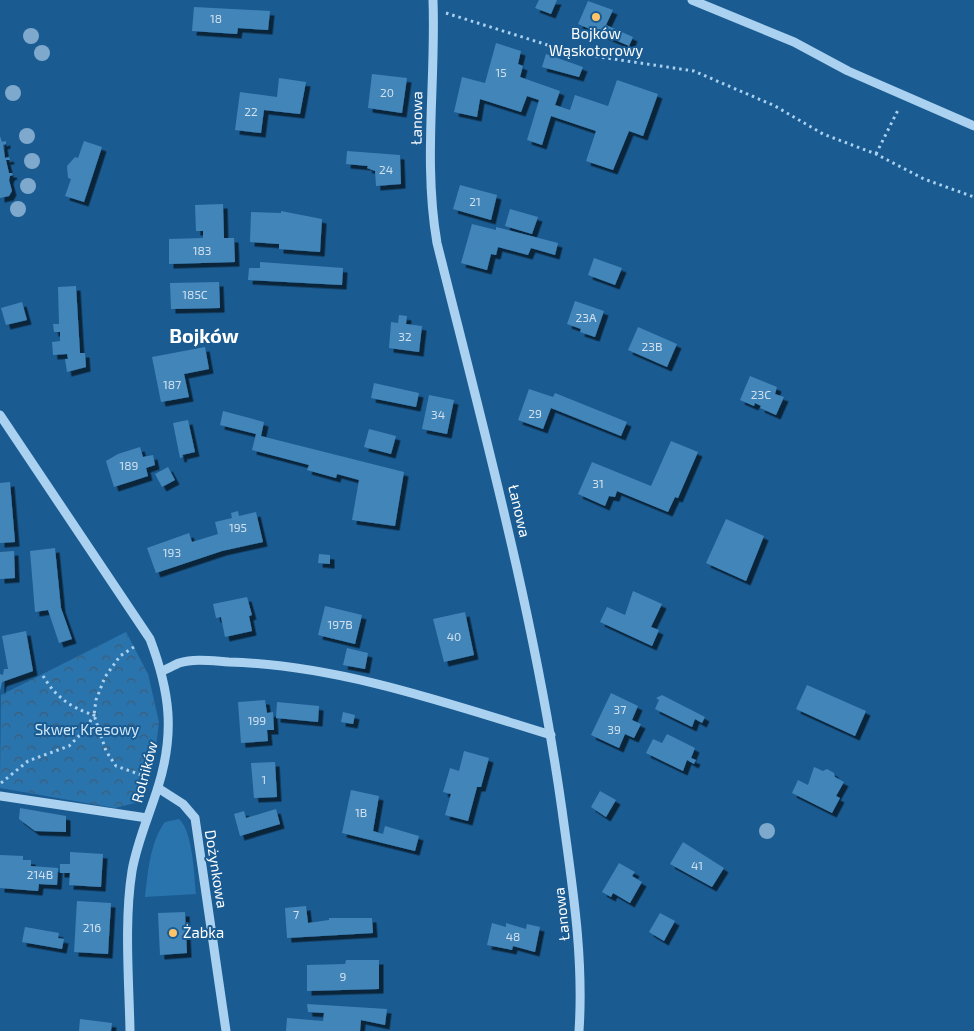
<svg xmlns="http://www.w3.org/2000/svg" width="974" height="1031" viewBox="0 0 974 1031" font-family="'Exo 2',sans-serif">
<defs>
<pattern id="park-crowns" width="20" height="18" patternUnits="userSpaceOnUse" patternTransform="scale(1.25)"><rect width="20" height="18" fill="#2a74ae"/><path d="M2 6a3 3 0 1 1 6 0M12 15a3 3 0 1 1 6 0" fill="none" stroke="#3d5e78"/></pattern>
<filter id="shadow"><feDropShadow dx="4.5" dy="4.5" stdDeviation="0" flood-color="#0009"/></filter>
</defs>
<rect width="100%" height="100%" fill="#1a5b92"/>
<path fill="#2a74ae" d="M179 819C193 832 194 875 196 894L145 897C148 872 150 842 165 822Z"/>
<path fill="url(#park-crowns)" d="M126 632 148 674 159 722 154 764 143 801 115 808 0 788 1 695Z"/>
<g fill="#4385b9" filter="url(#shadow)">
<path d="M539 0H557L551 14 535 8Z"/>
<path d="M588 1 613 10 606 25 633 37 629 46 578 24Z"/>
<path d="M194 7 270 11 268 30 238 28 237 34 192 31Z"/>
<path d="M496 43 521 51 518 64 523 66 520 77 560 91 555 105 570 110 575 95 608 106 617 80 658 94 643 136 629 131 613 170 586 161 596 131 551 116 542 145 527 140 539 100 527 96 521 112 480 99 477 117 454 112 462 77 485 83Z"/>
<path d="M546 54 583 67 579 77 542 67Z"/>
<path d="M372 74 407 78 402 113 368 108Z"/>
<path d="M279 78 306 82 300 114 264 110 261 133 235 130 240 92 277 97Z"/>
<path d="M0 136 2 142 6 141V144L3 145 5 158 9 157 10 160H6L9 173H12L13 175 10 176 9 180 12 191 9 196 0 198Z"/>
<path d="M84 141 102 147 84 202 65 196 71 179 68 178 67 166 75 157 78 158Z"/>
<path d="M347 151 400 155 401 184 376 186 375 171 367 168 368 166 346 164Z"/>
<path d="M460 185 497 195 491 220 453 209Z"/>
<path d="M223 204 224 238H234L235 262 169 264V239L203 238V231H196L195 205Z"/>
<path d="M510 209 538 217 532 234 505 226Z"/>
<path d="M281 211 322 219 320 252 279 249V244L250 242 251 212 281 213Z"/>
<path d="M472 224 496 230V227L558 243 555 255 531 248 528 255 498 247 496 255 491 254 487 270 461 263Z"/>
<path d="M594 258 622 268 615 285 588 275Z"/>
<path d="M260 262 343 268 342 285 248 280 249 268H260Z"/>
<path d="M219 282 220 308 171 309 170 283Z"/>
<path d="M76 286 80 353H85L86 367 67 372 65 359H68L67 354 53 355 52 342 60 341V332H54L53 324H59L58 287Z"/>
<path d="M575 301 604 311 595 337 580 332 581 329 567 324Z"/>
<path d="M22 302 27 320 6 325 1 308Z"/>
<path d="M399 315 407 316 406 324 422 326 419 352 389 348 391 322 398 323Z"/>
<path d="M638 327 677 344 667 367 628 350Z"/>
<path d="M205 347 209 369 184 374 189 397 161 402 152 357Z"/>
<path d="M750 376 777 387 775 394 784 397 776 415 760 408 761 406 755 403 754 406 740 400Z"/>
<path d="M374 383 419 393 416 407 371 398Z"/>
<path d="M529 389 553 397 555 393 627 422 621 436 551 408 543 429 518 420Z"/>
<path d="M429 395 454 400 447 434 422 429Z"/>
<path d="M223 411 264 422 261 436 404 472 395 526 352 520 359 480 337 474 336 478 307 470 309 465 252 450 256 434 220 425Z"/>
<path d="M188 420 195 452 182 455 183 457 180 458 173 423Z"/>
<path d="M369 429 396 436 391 454 364 447Z"/>
<path d="M671 441 698 452 678 498 675 497 668 512 617 491 615 497 609 496 605 506 578 494 592 462 651 486Z"/>
<path d="M140 447 143 457 153 455 155 465 146 468 148 476 114 487 106 461 118 454Z"/>
<path d="M168 467 175 480 162 487 155 474Z"/>
<path d="M10 482 15 542 0 543V483Z"/>
<path d="M238 511 239 516 256 512 263 542 222 551 156 573 147 548 189 533 192 542 218 534 215 522 232 518 231 513Z"/>
<path d="M726 519 764 536 746 581 706 563Z"/>
<path d="M55 548 61 608 72 639 59 643 48 610 35 612 30 551Z"/>
<path d="M14 551 15 578 0 579V552Z"/>
<path d="M319 554 330 555V564L318 563Z"/>
<path d="M633 591 662 604 651 627 659 630 652 646 600 622 607 607 625 615Z"/>
<path d="M247 597 252 615 249 616 252 631 225 637 221 617 216 618 213 604Z"/>
<path d="M325 606 362 615 355 644 318 635Z"/>
<path d="M465 612 474 655 444 662 433 619Z"/>
<path d="M26 631 33 671 2 682 0 691V674L3 675 4 669H8L2 636Z"/>
<path d="M347 648 368 653 365 669 343 665Z"/>
<path d="M807 685 866 711 855 736 796 709Z"/>
<path d="M611 693 638 706 632 720 641 724 634 738 625 734 619 748 591 735Z"/>
<path d="M662 695 705 717 702 723 695 719 692 727 655 709 659 700 656 698Z"/>
<path d="M265 700 267 713 273 712 274 730H267L268 741 241 743 238 702Z"/>
<path d="M277 702 319 706 318 722 276 718Z"/>
<path d="M343 712 355 715 353 724 341 722Z"/>
<path d="M667 734 695 748 691 758 696 760 694 764 687 760 683 771 646 753 653 739 662 743Z"/>
<path d="M464 751 489 758 481 787H477L468 821 445 815 451 794 443 792 450 768 459 771Z"/>
<path d="M275 762 277 797 254 798 251 763Z"/>
<path d="M814 767 823 771 827 769 834 773 835 777 844 782 836 796 840 798 832 813 792 793 798 780 808 785Z"/>
<path d="M351 790 379 796 373 831 383 834 385 826 419 836 415 851 342 833Z"/>
<path d="M600 791 616 800 606 817 591 807Z"/>
<path d="M20 808 66 816V832L35 831 19 819Z"/>
<path d="M276 809 280 824 240 836 234 814 244 811 246 818Z"/>
<path d="M683 842 724 868 712 887 670 864Z"/>
<path d="M70 852 103 854 101 887 69 885 70 873H60V864H70Z"/>
<path d="M0 855 23 856V860H31V866L58 868 57 885 39 884 38 891 0 888Z"/>
<path d="M619 863 635 872 632 876 642 882 630 903 613 893 611 897 602 892Z"/>
<path d="M77 901 111 903 108 954 74 952Z"/>
<path d="M306 906 308 923 329 920V918H372L373 933 287 938 285 908Z"/>
<path d="M185 912 187 953 160 955 158 913Z"/>
<path d="M660 913 675 921 664 941 649 932Z"/>
<path d="M492 923 506 927V923L526 929 527 924 540 927 535 952 513 946 512 950 487 945Z"/>
<path d="M25 927 59 933 58 938 64 939 62 949 22 942Z"/>
<path d="M346 960H379V989L307 991V965L345 964Z"/>
<path d="M307 1004 387 1009 385 1025 361 1020 360 1031H286L287 1018 323 1021 324 1013 308 1012Z"/>
<path d="M80 1019 112 1023 111 1031H79Z"/>
</g>
<g fill="none" stroke-linecap="round" stroke-linejoin="round">
<g stroke="#aad1ef" stroke-width="3" stroke-dasharray="2.5 4" stroke-linecap="butt">
<path d="M446 13 573 53 694 71 775 106 823 134 876 154 924 179 974 197"/>
<path d="M876 154 899 108"/>
<path d="M134 647 120 656 105 677 96 700 94 715 106 751 116 766 147 777"/>
<path d="M1 783 28 761 69 746 85 730 94 715C71 708 54 696 42 674"/>
</g>
<g stroke="#aad1ef" stroke-width="9">
<path d="M433 0C436 82 423 162 437 243 484 431 535 618 562 810 572 884 584 956 579 1031"/>
<path d="M692 0 794 42 848 71 974 126"/>
<path d="M0 415 150 639C170 692 175 733 158 787 149 816 137 842 132 871 124 921 129 980 130 1031"/>
<path d="M162 671C168 669 174 665 179 663 195 658 213 661 229 662 338 665 447 703 551 735"/>
<path d="M158 788 183 804 195 818 226 1031"/>
<path d="M0 796 147 818"/>
</g>
</g>
<g fill="#7fa9cc">
<circle cx="31" cy="36" r="8"/>
<circle cx="42" cy="53" r="8"/>
<circle cx="13" cy="93" r="8"/>
<circle cx="27" cy="136" r="8"/>
<circle cx="32" cy="161" r="8"/>
<circle cx="28" cy="186" r="8"/>
<circle cx="18" cy="209" r="8"/>
<circle cx="767" cy="831" r="8"/>
</g>
<g fill="#ffc468" stroke="#1a5b92" stroke-width="2">
<circle cx="596" cy="17" r="5"/>
<circle cx="173" cy="933" r="5"/>
</g>
<g text-anchor="middle" stroke-width="4" stroke-linejoin="round" paint-order="stroke">
<g font-size="12" fill="#d0e0ee">
<text x="216" y="23">18</text>
<text x="501" y="77">15</text>
<text x="387" y="97">20</text>
<text x="251" y="116">22</text>
<text x="386" y="174">24</text>
<text x="475" y="206">21</text>
<text x="202" y="255">183</text>
<text x="195" y="299">185C</text>
<text x="586" y="322">23A</text>
<text x="405" y="341">32</text>
<text x="652" y="351">23B</text>
<text x="172" y="389">187</text>
<text x="761" y="399">23C</text>
<text x="535" y="418">29</text>
<text x="438" y="419">34</text>
<text x="129" y="470">189</text>
<text x="598" y="488">31</text>
<text x="238" y="532">195</text>
<text x="172" y="557">193</text>
<text x="340" y="629">197B</text>
<text x="454" y="641">40</text>
<text x="620" y="714">37</text>
<text x="257" y="725">199</text>
<text x="614" y="734">39</text>
<text x="264" y="784">1</text>
<text x="361" y="817">1B</text>
<text x="697" y="870">41</text>
<text x="40" y="879">214B</text>
<text x="296" y="919">7</text>
<text x="92" y="932">216</text>
<text x="513" y="941">48</text>
<text x="343" y="981">9</text>
</g>
<g font-size="15" fill="#fff" stroke="#1a5b92">
<text x="596" y="39">Bojków<tspan x="596" dy="17">Wąskotorowy</tspan></text>
<text x="183" y="938" text-anchor="start">Żabka</text>
</g>
<g font-size="15" fill="#fff" stroke="#1a5b92">
<text transform="translate(417 118) rotate(-89)" y="5">Łanowa</text>
<text transform="translate(519 511) rotate(77)" y="5">Łanowa</text>
<text transform="translate(145 772) rotate(-75)" y="5">Rolników</text>
<text transform="translate(216 869) rotate(81)" y="5">Dożynkowa</text>
<text transform="translate(562 914) rotate(-96)" y="5">Łanowa</text>
</g>
<g font-size="15" fill="#d1e8fb" stroke="#1a5b92">
<text x="87" y="735">Skwer Kresowy</text>
</g>
<g font-size="20" font-weight="bold" fill="#fff" stroke="#1a5b92">
<text x="204" y="343">Bojków</text>
</g>
</g>
</svg>
